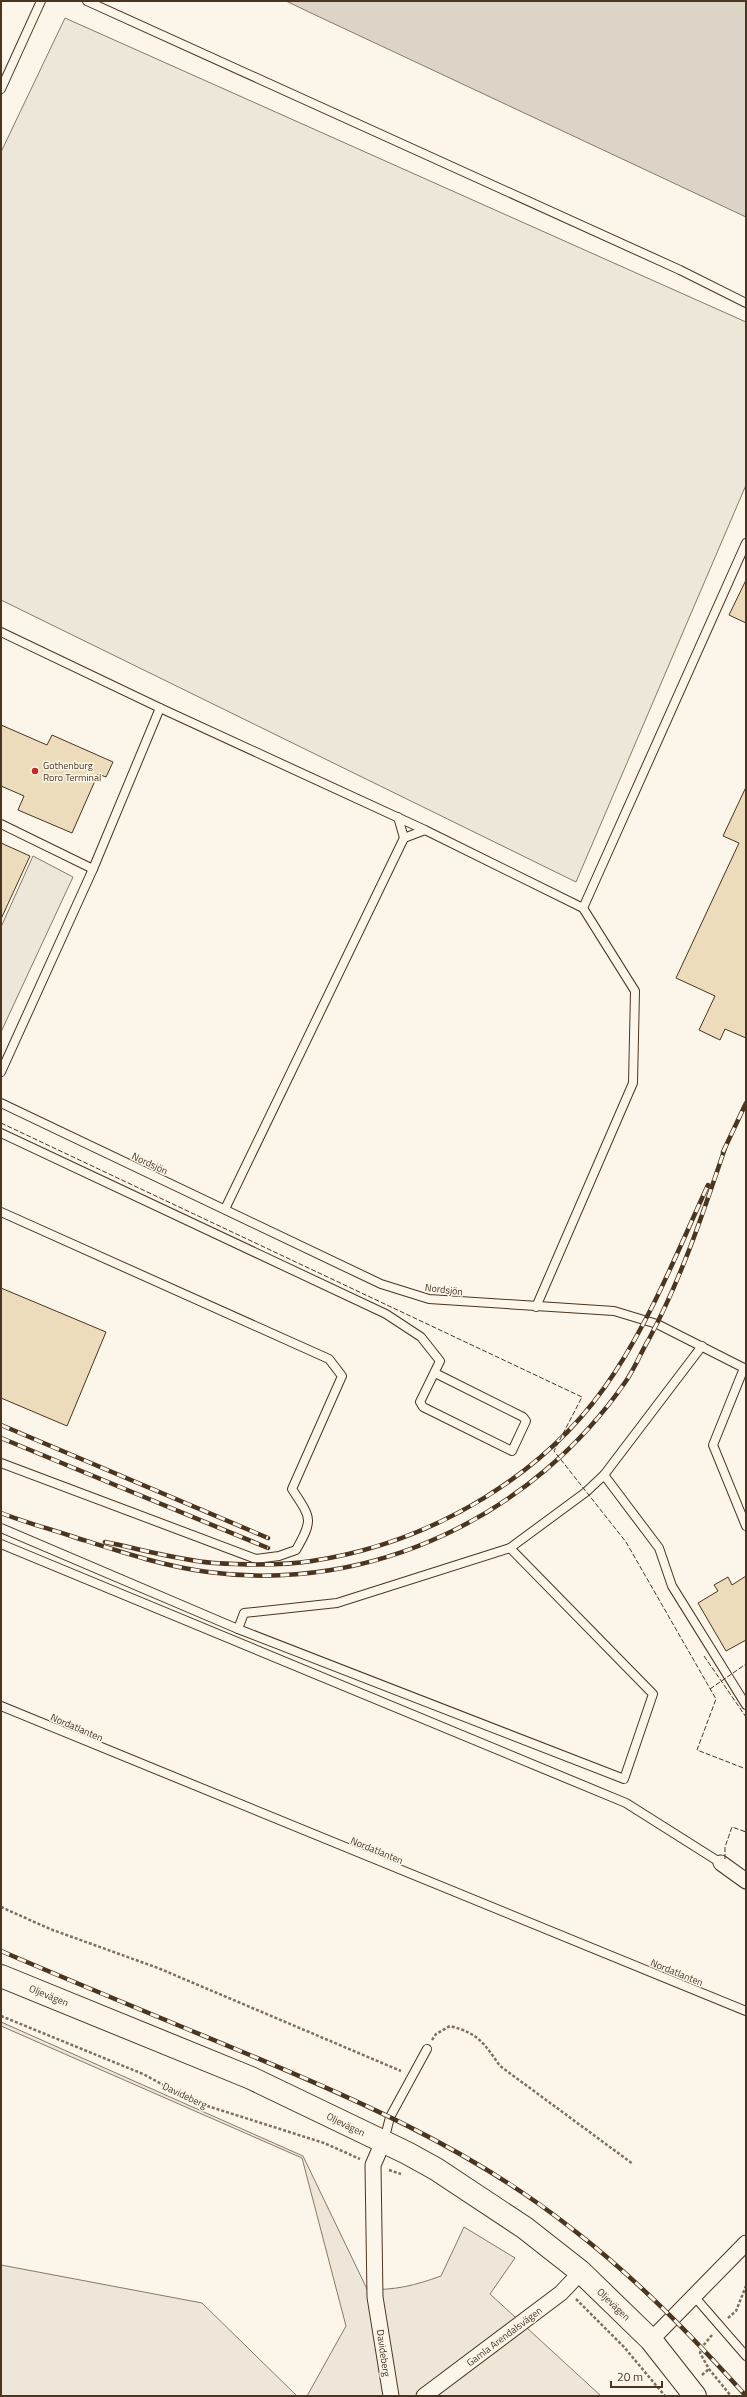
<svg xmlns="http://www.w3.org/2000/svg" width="747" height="2397" viewBox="0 0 747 2397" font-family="'Titillium Web',sans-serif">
<rect width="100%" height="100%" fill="#fbf6e9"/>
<g fill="#ede6d9" stroke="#887966">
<path d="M1 2022 303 2156 367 2289C394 2291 416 2285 441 2276L464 2227 515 2258 490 2294 601 2396H307L346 2326 302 2158 1 2026Z"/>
<path d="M1 2265 202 2303 297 2396H1Z"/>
</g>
<g fill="#ede7d9" stroke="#887966">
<path d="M65 18 746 322V485L576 882 1 600V152Z"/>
<path d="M33 856 73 877 1 1032V927Z"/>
</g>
<path fill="#dcd4c6" stroke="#887966" d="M286 1H746V217L311 13Z"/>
<g fill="#ecdcbc" stroke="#4a3520">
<path d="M746 580V623L729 615Z"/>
<path d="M1 725 47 745 52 735 113 762 106 777 98 774 72 833 18 810 24 796 1 786Z"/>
<path d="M746 787V1038L725 1029 720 1040 699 1030 715 996 676 978 739 843 723 836Z"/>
<path d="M1 843 30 856 1 919Z"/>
<path d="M1 1288 106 1332 67 1426 1 1398Z"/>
<path d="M746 1576V1640L726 1651 698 1603 718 1591 714 1585 728 1577 732 1585Z"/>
</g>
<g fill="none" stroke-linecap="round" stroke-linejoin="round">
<g stroke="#4a3520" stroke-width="10">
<g id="lane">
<path d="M87 1 680 270 746 303"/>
<path d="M1 89 41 1"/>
<path d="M1 632 160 708 425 830"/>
<path d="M398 817 404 838"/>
<path d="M1 824 93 869 160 708"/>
<path d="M1 1072 93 869"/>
<path d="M1 1103 381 1284 429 1299 614 1311 657 1324 744 1368 713 1445 746 1526"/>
<path d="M1 1133 386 1314 421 1337 440 1361 420 1402 423 1407 512 1451 526 1421 523 1417 435 1373"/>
<path d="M225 1209 404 838 425 830 583 908 746 543"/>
<path d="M1 1212 329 1359 342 1376 292 1489C311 1518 314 1519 296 1550L279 1556 256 1559 1 1463"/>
<path d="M536 1307 633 1083 635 991 583 908"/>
<path d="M604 1475 702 1346"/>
<path d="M1 1528 238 1629 624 1779 653 1694 510 1548 586 1492 604 1475 659 1548 672 1586 746 1705"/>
<path d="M1 1544 626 1803 721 1863"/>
<path d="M238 1629 244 1613 337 1603 510 1548"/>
<path d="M1 1706 746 2011"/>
<path d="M384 2141 390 2117 427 2049"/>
<path d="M693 2295 746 2356"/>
</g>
</g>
<g stroke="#4a3520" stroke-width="17">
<g id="street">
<path d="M721 1863 746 1881"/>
<path d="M383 2142 373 2165 375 2297 391 2396"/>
<path d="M651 2340 746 2243"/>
<path d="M424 2396 561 2293 581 2272"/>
</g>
</g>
<g stroke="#4a3520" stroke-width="24">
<path id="secondary" d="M1 1976 251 2078 407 2153 436 2169 525 2228 581 2272 651 2340 695 2396"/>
</g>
<g stroke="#7f6f5c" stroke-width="2.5" stroke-dasharray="3 2" stroke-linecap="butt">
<path d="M1 1907 50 1929 158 1968 401 2071"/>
<path d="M1 2016 143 2074 195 2102 324 2143 360 2159"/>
<path d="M432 2040 436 2034 450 2026C478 2033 484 2043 500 2066L633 2164"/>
<path d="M389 2170 401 2174"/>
<path d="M576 2299 624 2347 665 2396"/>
<path d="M728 2318 736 2311 746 2286"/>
<path d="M712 2335 702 2347 700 2353 709 2369 731 2396"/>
<path d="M702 2375 709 2369"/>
</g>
<use href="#lane" stroke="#fbf6e9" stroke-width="8"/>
<use href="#street" stroke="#fbf6e9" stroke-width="15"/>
<use href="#secondary" stroke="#fbf6e9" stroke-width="22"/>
<g stroke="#4a3520" stroke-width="4.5">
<g id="rail">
<path d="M723 1152 746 1103"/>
<path d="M1 1425 268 1538"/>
<path d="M1 1438 268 1548"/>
<path d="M1 1513C24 1522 50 1529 74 1537 118 1551 162 1566 208 1572 372 1594 534 1515 626 1381 635 1368 641 1352 649 1339 682 1277 703 1213 725 1148"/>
<path d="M105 1542C140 1549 178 1560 214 1563 246 1565 280 1566 312 1561 431 1543 549 1475 615 1372 653 1314 679 1248 708 1185"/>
<path d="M1 1951C78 1984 156 2016 233 2048 351 2097 470 2148 571 2228 635 2277 692 2336 746 2396"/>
</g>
</g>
<use href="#rail" stroke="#fbf6e9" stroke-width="3" stroke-dasharray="9" stroke-linecap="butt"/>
<g stroke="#4a3520" stroke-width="1" stroke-dasharray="5 2" stroke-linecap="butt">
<path d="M1 1123 582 1397 554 1451 626 1542 716 1699 697 1750 746 1769"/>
<path d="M704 1656 746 1717"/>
<path d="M710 1689 746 1664"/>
<path d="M725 1859V1847L732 1827 746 1832"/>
</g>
</g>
<circle fill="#c62828" stroke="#fbf6e9" stroke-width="1.5" cx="35" cy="771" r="4"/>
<g text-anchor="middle" stroke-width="3" stroke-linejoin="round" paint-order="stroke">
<g font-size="10" fill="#4a3520" stroke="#fbf6e9" text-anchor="start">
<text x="43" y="769">Gothenburg<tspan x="43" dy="12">Roro Terminal</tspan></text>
</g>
<g font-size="10" fill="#4a3520" stroke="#fbf6e9">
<text transform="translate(150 1163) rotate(25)" y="4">Nordsjön</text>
<text transform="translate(444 1289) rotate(7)" y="4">Nordsjön</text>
<text transform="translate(77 1727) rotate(23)" y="4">Nordatlanten</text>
<text transform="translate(377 1850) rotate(22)" y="4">Nordatlanten</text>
<text transform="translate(677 1972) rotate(22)" y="4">Nordatlanten</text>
<text transform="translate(49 1995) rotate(22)" y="4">Oljevägen</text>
<text transform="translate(185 2095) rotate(25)" y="4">Davideberg</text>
<text transform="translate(346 2124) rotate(26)" y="4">Oljevägen</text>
<text transform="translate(614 2304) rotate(44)" y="4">Oljevägen</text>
<text transform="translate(504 2336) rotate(-37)" y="4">Gamla Arendalsvägen</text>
<text transform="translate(384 2353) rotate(82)" y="4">Davideberg</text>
</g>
</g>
<rect width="747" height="2397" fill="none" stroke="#4a3520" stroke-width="4"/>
<path d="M611 2381v6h51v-6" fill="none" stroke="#4a3520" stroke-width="2"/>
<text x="617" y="2381" font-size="12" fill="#4a3520" stroke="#fbf6e9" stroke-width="3" paint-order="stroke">20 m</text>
</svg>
